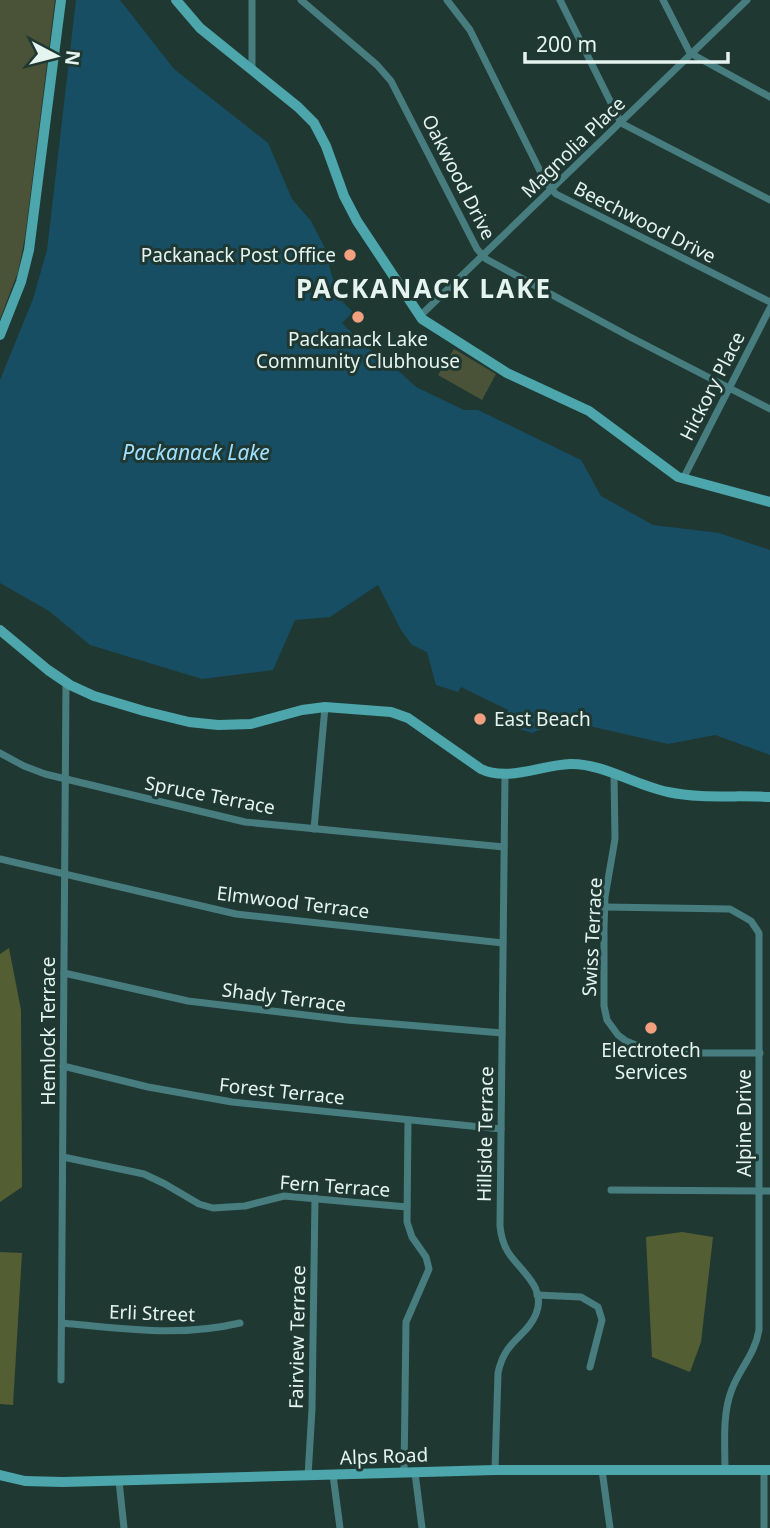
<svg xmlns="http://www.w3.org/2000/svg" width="770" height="1528" viewBox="0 0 770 1528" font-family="'Noto Sans',sans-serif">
<rect width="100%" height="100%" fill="#203832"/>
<g fill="#4a5238">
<path d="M0 0H55L25 237 18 272 0 319Z"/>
<path d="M454 349 496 374 482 400 438 375Z"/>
</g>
<g fill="#535f33">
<path d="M9 948 21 1010 22 1187 0 1202V954Z"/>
<path d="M682 1232 713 1237 701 1342 690 1372 652 1357 646 1237Z"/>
<path d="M0 1252 22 1253 13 1405 0 1404Z"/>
</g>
<path fill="#174e63" d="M76 0H120L174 69 268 143 292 199 311 221 324 246 332 276 343 302 353 312 342 323 365 346 391 364 416 387 464 410H478L581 460 601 496 653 525 719 533 770 550V755L715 735 668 744 563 720 532 733 519 729 507 714 508 710 461 687 458 692 436 685 427 652 412 645 401 630 378 585 330 617 295 620 273 670 202 679 90 645 49 611 0 583V380L33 299 47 250Z"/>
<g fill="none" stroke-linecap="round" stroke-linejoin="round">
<g stroke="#487d80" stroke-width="7">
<path d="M252 0V69"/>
<path d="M301 0 377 65 391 81 477 249 486 259 632 338 770 409"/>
<path d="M447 0 470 30 546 183 556 194 770 302"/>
<path d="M560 0 621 123 770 200"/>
<path d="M663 0 690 53 770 97"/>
<path d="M420 316 747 0"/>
<path d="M683 479 770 308"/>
<path d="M0 753 24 766 45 774 245 822 504 847"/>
<path d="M614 774 615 839 605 897 604 928V1006L607 1020 618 1035 626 1041 656 1053H760"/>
<path d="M314 829 325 707"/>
<path d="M0 859 236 914 503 943"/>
<path d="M605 907 730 909 751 921 759 933V1330C755 1354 740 1368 732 1389 722 1414 725 1444 725 1470"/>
<path d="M64 973 188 1001 347 1020 502 1033"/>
<path d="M63 1066 148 1087 232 1102 501 1129"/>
<path d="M63 1157 144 1174 165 1184 199 1204 213 1208 245 1206 284 1196 407 1207"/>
<path d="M611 1190 770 1191"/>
<path d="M537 1295 581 1297 598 1307 602 1320 590 1367"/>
<path d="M62 1323C122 1329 181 1337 240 1323"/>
<path d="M61 1380 66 683"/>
<path d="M495 1470 498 1373C505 1339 526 1338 536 1314 547 1287 520 1271 508 1252 503 1244 501 1236 500 1226L505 774"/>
<path d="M602 1470 610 1528"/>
<path d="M764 1470V1528"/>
<path d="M404 1473 406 1322 429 1269 426 1257 412 1237 407 1222 408 1120"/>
<path d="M415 1473 422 1528"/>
<path d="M333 1475 340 1528"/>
<path d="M308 1476 312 1409 315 1198"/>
<path d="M119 1481 124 1528"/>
</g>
<g stroke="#4ca6ac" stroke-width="10">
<path d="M176 0 200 28 298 107 314 123 326 146 344 196 357 221 422 319 507 373 589 411 678 477 770 502"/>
<path d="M0 335 21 282 29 250 61 0"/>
<path d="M0 630 48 670 70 685 94 696 144 711 189 722 218 725 251 724 302 710 325 707 391 712 408 718 481 769C508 782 541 765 570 764 602 763 637 786 668 792 701 799 737 795 770 797"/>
<path d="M0 1475 25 1481 63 1482 495 1470H770"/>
</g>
</g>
<g fill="#f2a080" stroke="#203832" stroke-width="2.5">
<circle cx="350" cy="255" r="7"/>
<circle cx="358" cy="317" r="7"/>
<circle cx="480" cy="719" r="7"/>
<circle cx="651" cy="1028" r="7"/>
</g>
<g text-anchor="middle" stroke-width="6" stroke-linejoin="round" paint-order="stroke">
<g font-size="19" fill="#e5f4ef" stroke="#203832">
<text transform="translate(573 147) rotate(-44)" y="7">Magnolia Place</text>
<text transform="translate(459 177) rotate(63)" y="7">Oakwood Drive</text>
<text transform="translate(645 222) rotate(27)" y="7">Beechwood Drive</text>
<text transform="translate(712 386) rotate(-63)" y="7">Hickory Place</text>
<text transform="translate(210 795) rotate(11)" y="7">Spruce Terrace</text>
<text transform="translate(293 902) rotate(7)" y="7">Elmwood Terrace</text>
<text transform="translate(592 937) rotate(-87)" y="7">Swiss Terrace</text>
<text transform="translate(284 997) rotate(7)" y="7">Shady Terrace</text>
<text transform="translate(48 1031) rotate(-90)" y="7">Hemlock Terrace</text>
<text transform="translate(282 1091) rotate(6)" y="7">Forest Terrace</text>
<text transform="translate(744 1123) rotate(-90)" y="7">Alpine Drive</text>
<text transform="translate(485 1134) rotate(-89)" y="7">Hillside Terrace</text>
<text transform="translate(335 1186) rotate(4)" y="7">Fern Terrace</text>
<text transform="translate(152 1313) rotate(2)" y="7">Erli Street</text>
<text transform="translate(297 1337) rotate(-89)" y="7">Fairview Terrace</text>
<text transform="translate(384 1456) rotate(-2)" y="7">Alps Road</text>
</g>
<g font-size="19" fill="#e5f4ef" stroke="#203832">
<text x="336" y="262" text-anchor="end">Packanack Post Office</text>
<text x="358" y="346">Packanack Lake<tspan x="358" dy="22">Community Clubhouse</tspan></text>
<text x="494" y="726" text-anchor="start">East Beach</text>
<text x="651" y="1057">Electrotech<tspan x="651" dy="22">Services</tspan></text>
</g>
<g font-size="21" font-style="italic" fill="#a0e0fe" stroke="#203832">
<text x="196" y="460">Packanack Lake</text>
</g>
<g font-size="26" font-weight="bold" letter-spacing="2" fill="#e5f4ef" stroke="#203832">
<text x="424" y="298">PACKANACK LAKE</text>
</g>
</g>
<g transform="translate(56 56) rotate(97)" stroke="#203832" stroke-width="5" paint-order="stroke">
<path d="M0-5L12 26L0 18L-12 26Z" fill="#e5f4ef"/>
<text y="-10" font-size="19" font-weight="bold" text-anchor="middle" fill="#e5f4ef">N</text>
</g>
<path d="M525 52v10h203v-10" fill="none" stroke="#e5f4ef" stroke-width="3.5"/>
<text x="536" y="52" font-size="21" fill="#e5f4ef" stroke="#203832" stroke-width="5" paint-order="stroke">200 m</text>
</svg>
